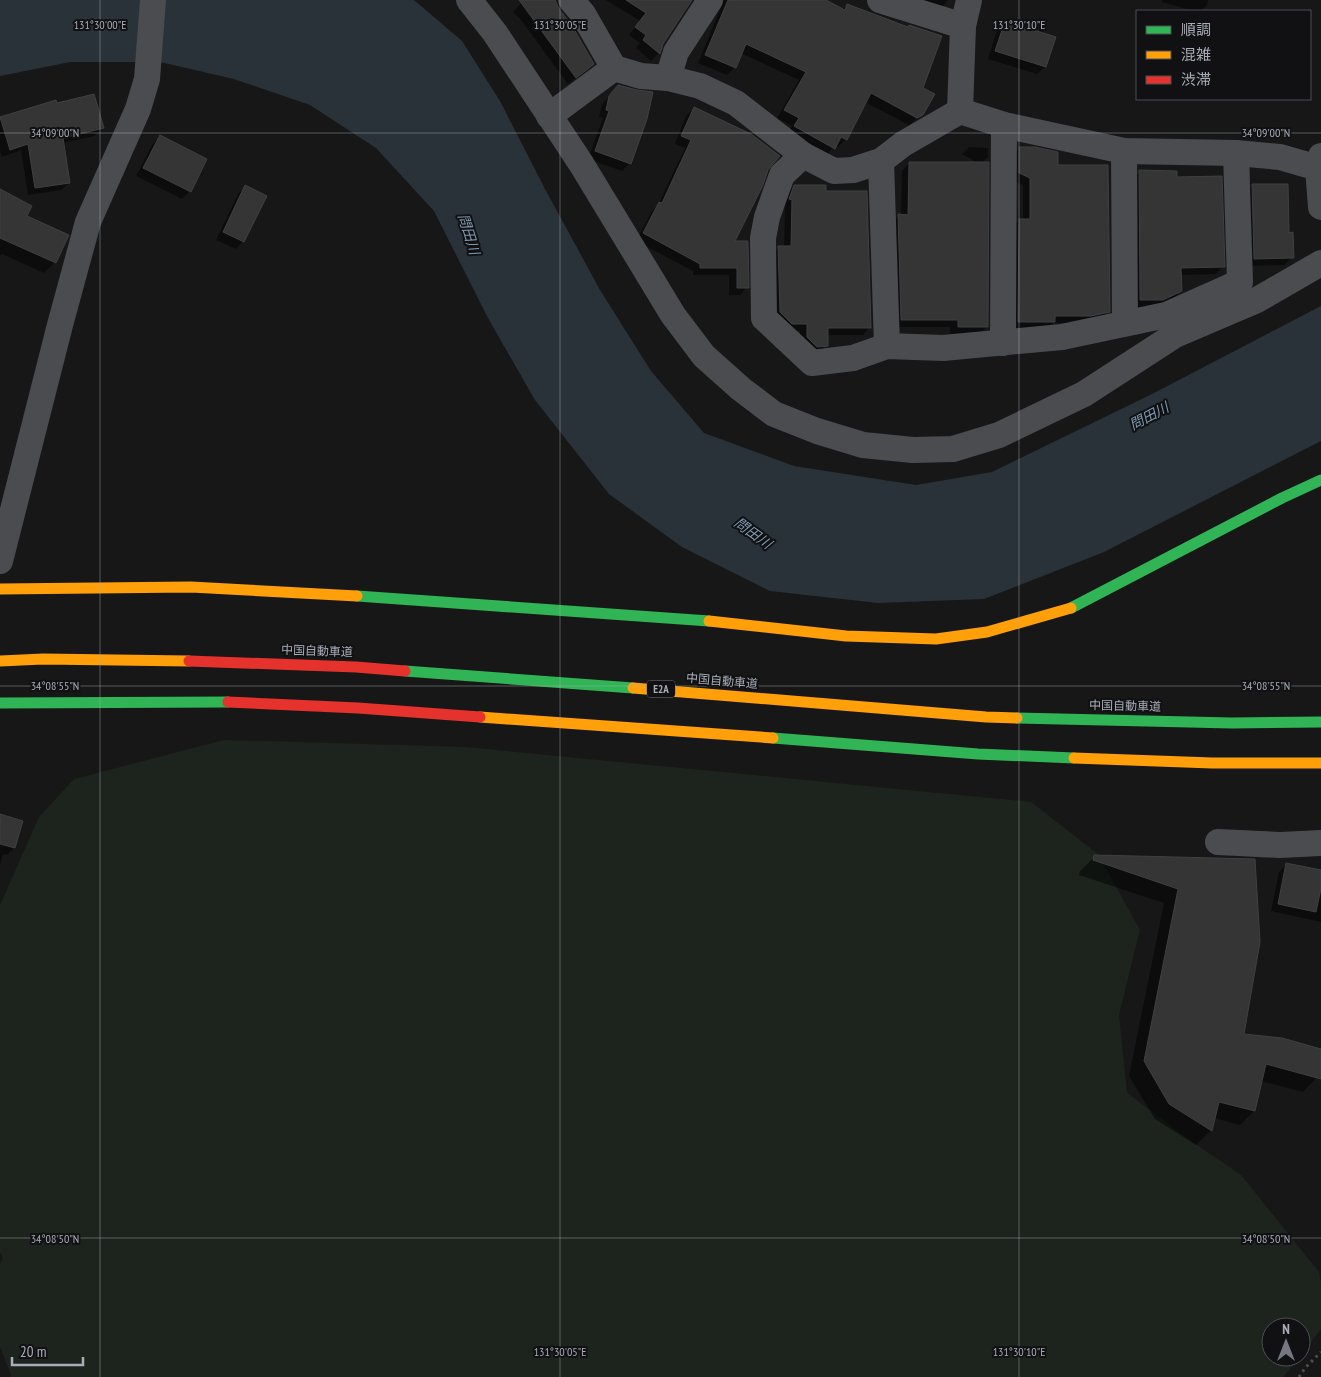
<svg xmlns="http://www.w3.org/2000/svg" width="1321" height="1377" viewBox="0 0 1321 1377" font-family="'PT Sans Narrow','Noto Sans JP',sans-serif">
<rect width="100%" height="100%" fill="#171717"/>
<path fill="#1d241e" d="M224 740 465 747 1031 802 1098 854 1140 930 1119 1015 1127 1093 1194 1143 1241 1175 1319 1272 1321 1282V1329L1301 1356V1327H1271V1357H1300L1283 1377H10L11 1375 0 1347V1264L3 1258 0 1252V905L39 817 74 779Z"/>
<path fill="#2a3239" d="M0 0H414L462 41 500 101 545 189 600 290 651 371 704 433 794 466 916 485 992 472 1152 394 1321 306V441L1104 552 984 599 878 603 770 591 682 547 609 494 535 400 488 318 434 211 376 148 310 105 234 79 160 62H70L0 76Z"/>
<g fill="#0007">
<path d="M524 0H555L558 10 593 64 568 84 521 20 513 12Z"/>
<path d="M606 0H691L662 43 659 53 651 61 636 48 640 43 629 35 640 21Z"/>
<path d="M724 0H823L842 10 847 5 922 88V114L909 125 865 102 846 139 838 147 835 145 826 156 787 134 792 126 777 118 799 80 741 53 735 67 727 75 698 63Z"/>
<path d="M923 0H948L942 7Z"/>
<path d="M1162 0H1208L1207 5 1201 11H1194L1162 2Z"/>
<path d="M1005 22 1045 67 1037 74 988 59 997 30Z"/>
<path d="M618 86 630 163 622 171 588 159 603 118 599 117 602 105Z"/>
<path d="M55 102 56 104 102 128 94 136 63 143 69 183 61 190 28 195 21 150 2 157 0 151V118Z"/>
<path d="M694 108 767 169 733 242 747 287 740 295H729V275H693V271L636 241 652 211 658 205 685 148 675 144 686 116Z"/>
<path d="M160 137 190 191 182 199 136 176 152 145Z"/>
<path d="M969 147 988 148V157L981 163 987 327 979 334H950V327H894L891 223 898 216H901L902 171 909 163H978L962 154Z"/>
<path d="M1019 148 1057 166 1109 311 1101 319 1082 323H1053L1046 329H1011V228L1019 220H1023V185L1012 181V156Z"/>
<path d="M1140 172 1176 179 1223 266 1216 274 1180 275 1181 291 1173 299 1154 307 1133 308 1132 179Z"/>
<path d="M795 186 870 327 863 335H826V345L819 353 800 345V331H785L773 320 771 255 779 247H784L785 207 783 206 787 194Z"/>
<path d="M1252 186 1288 234 1292 257 1285 265 1247 266 1245 193Z"/>
<path d="M245 187 243 241 236 249 216 240 238 194Z"/>
<path d="M0 191 25 217 55 262 44 273 2 254 0 256Z"/>
<path d="M0 815 22 822 14 848 7 855 3 854 0 865Z"/>
<path d="M1095 856 1254 860 1242 1035 1321 1050V1065L1317 1077 1303 1092 1261 1081 1254 1111 1240 1125 1214 1118 1211 1130 1196 1145 1155 1119 1129 1076 1164 903 1079 875 1080 871Z"/>
<path d="M1287 864 1321 871 1318 895 1321 896V922L1271 911 1279 872Z"/>
</g>
<g fill="#353536" stroke="#3f4043">
<path d="M519 0H555L559 9 571 24 594 64 576 78Z"/>
<path d="M626 0H692L663 44 660 54 643 40 646 35 635 27 646 13Z"/>
<path d="M728 0H826L845 10 847 4 908 27 909 25 942 36 923 88 935 94 923 115 917 118 871 93 847 140 841 137 835 149 794 126 799 118 784 110 806 72 746 44 736 68 705 55Z"/>
<path d="M1005 21 1056 37 1046 67 995 51Z"/>
<path d="M618 85 637 90 653 92 647 119 631 164 595 151 609 111 606 110 609 96Z"/>
<path d="M94 94 104 128 63 138 70 183 35 188 28 144 10 150 0 117 56 100 57 103Z"/>
<path d="M694 107 751 134 780 156 768 170 763 185 735 241H748L749 288H737V268H700V264L643 233 659 202 662 203 691 140 681 136Z"/>
<path d="M160 135 207 159 191 192 143 168Z"/>
<path d="M1019 147H1035L1058 152V165H1108L1110 312 1091 316H1055V322H1018L1019 219H1030V178L1019 173Z"/>
<path d="M909 162H989L988 327H958V320H901L898 214 908 215Z"/>
<path d="M1139 170 1177 171V177L1222 176 1225 267 1181 268 1182 291 1163 300H1140Z"/>
<path d="M1252 184H1288L1289 233 1293 232 1294 258 1254 259Z"/>
<path d="M245 185 267 196 244 242 223 232Z"/>
<path d="M794 185H826V191H867L871 328H828V346L817 347 807 337V324H792L780 312 778 246H791L792 200 789 199Z"/>
<path d="M0 189 32 206 27 216 69 235 56 263 0 238Z"/>
<path d="M0 814 23 821 15 848 0 844Z"/>
<path d="M1094 855 1255 859 1260 942 1244 1034 1282 1038 1321 1049V1079L1266 1064 1255 1111 1219 1102 1212 1131 1169 1104 1144 1061 1178 889 1093 860Z"/>
<path d="M1286 863 1321 870V888L1316 912 1278 904Z"/>
</g>
<g fill="none" stroke-linecap="round" stroke-linejoin="round">
<path stroke="#4d4e52" stroke-width="3" stroke-dasharray="2.5 4" stroke-linecap="butt" d="M1299 1377 1305 1368 1321 1352"/>
<g stroke="#4b4c50" stroke-width="26">
<path d="M469 0 495 33 582 165 673 315 704 356 741 389 774 414 817 431 863 445 913 450 953 449 999 435 1084 394 1175 335 1257 300 1321 263"/>
<path d="M571 0 583 14 614 68 641 76 668 78 700 86 736 103 803 155 834 171 853 170 881 161 903 144 960 111 1004 125 1124 151 1236 153 1280 157 1318 168"/>
<path d="M880 0 963 26"/>
<path d="M668 78 676 52 710 0"/>
<path d="M960 111 963 26 969 0"/>
<path d="M549 116 614 68"/>
<path d="M1124 151 1125 323"/>
<path d="M803 155 782 175 767 217 763 238 764 318 812 363 853 358 887 346 943 348 1062 337 1166 315 1240 282 1236 153"/>
<path d="M1321 156 1318 168 1321 207"/>
<path d="M881 161 887 346"/>
<path d="M1003 343 1004 125"/>
<path d="M0 561 60 325 88 222 138 109 147 79 153 0"/>
<path d="M1218 842 1280 845 1321 843"/>
</g>
<g stroke="#30b455" stroke-width="11">
<path d="M357 596 709 621"/>
<path d="M1071 608 1282 498 1321 480"/>
<path d="M405 671 633 688"/>
<path d="M0 703 228 702"/>
<path d="M1017 718 1232 723 1321 722"/>
<path d="M773 738 978 754 1074 758"/>
</g>
<g stroke="#ff9f0a" stroke-width="11">
<path d="M0 589 191 587 357 596"/>
<path d="M709 621 846 636 936 639 987 632 1071 608"/>
<path d="M0 661 43 659 189 661"/>
<path d="M633 688 986 717 1017 718"/>
<path d="M480 717 773 738"/>
<path d="M1074 758 1212 763H1321"/>
</g>
<g stroke="#e5322d" stroke-width="11">
<path d="M189 661 356 667 405 671"/>
<path d="M228 702 358 708 480 717"/>
</g>
</g>
<path fill="none" stroke="#a8adb8" stroke-width="1" stroke-opacity="0.45" d="M100 0V1377M560 0V1377M1019 0V1377M0 133H1321M0 686H1321M0 1238H1321"/>
<g text-anchor="middle" stroke-width="4" stroke-linejoin="round" paint-order="stroke">
<rect fill="#111113" stroke="#7b7e86" stroke-width="1" x="647" y="680.5" width="28" height="17" rx="4"/>
<g font-size="11" font-weight="bold" fill="#a8adb8">
<text x="661" y="693">E2A</text>
</g>
<g font-size="12" fill="#a8adb8" stroke="#111113">
<text transform="translate(317 651) rotate(2)" y="4">中国自動車道</text>
<text transform="translate(722 681) rotate(5)" y="4">中国自動車道</text>
<text transform="translate(1125 706) rotate(1)" y="4">中国自動車道</text>
</g>
<g font-size="14" font-style="italic" fill="#7f9bb3" stroke="#111113">
<text transform="translate(469 234) rotate(73)" y="5">問田川</text>
<text transform="translate(1149 416) rotate(-28)" y="5">問田川</text>
<text transform="translate(753 533) rotate(36)" y="5">問田川</text>
</g>
</g>
<g font-size="12" text-anchor="middle" fill="#a8adb8" stroke="#111113" stroke-width="4" stroke-linejoin="round" paint-order="stroke">
<text x="100" y="29">131°30'00"E</text>
<text x="560" y="29">131°30'05"E</text>
<text x="1019" y="29">131°30'10"E</text>
<text x="55" y="137">34°09'00"N</text>
<text x="1266" y="137">34°09'00"N</text>
<text x="55" y="690">34°08'55"N</text>
<text x="1266" y="690">34°08'55"N</text>
<text x="55" y="1243">34°08'50"N</text>
<text x="1266" y="1243">34°08'50"N</text>
<text x="560" y="1356">131°30'05"E</text>
<text x="1019" y="1356">131°30'10"E</text>
</g>
<rect x="1136" y="10" width="175" height="90" fill="#111113" stroke="#4d4f55"/>
<rect x="1146" y="26" width="25" height="8" fill="#30b455" stroke="#4d4f55"/>
<text x="1181" y="35" font-size="15" fill="#a8adb8">順調</text>
<rect x="1146" y="51" width="25" height="8" fill="#ff9f0a" stroke="#4d4f55"/>
<text x="1181" y="60" font-size="15" fill="#a8adb8">混雑</text>
<rect x="1146" y="76" width="25" height="8" fill="#e5322d" stroke="#4d4f55"/>
<text x="1181" y="85" font-size="15" fill="#a8adb8">渋滞</text>
<g transform="translate(1286 1342)"><circle r="24" fill="#111113" stroke="#4d4f55"/>
<path d="M0-4L9 19L0 12L-9 19Z" fill="#757880"/>
<text y="-8" font-size="14" font-weight="bold" text-anchor="middle" fill="#a8adb8">N</text>
</g>
<path d="M12 1357v8h71v-8" fill="none" stroke="#a8adb8" stroke-width="2.5"/>
<text x="20" y="1357" font-size="15" fill="#a8adb8" stroke="#111113" stroke-width="4" paint-order="stroke">20 m</text>
</svg>
